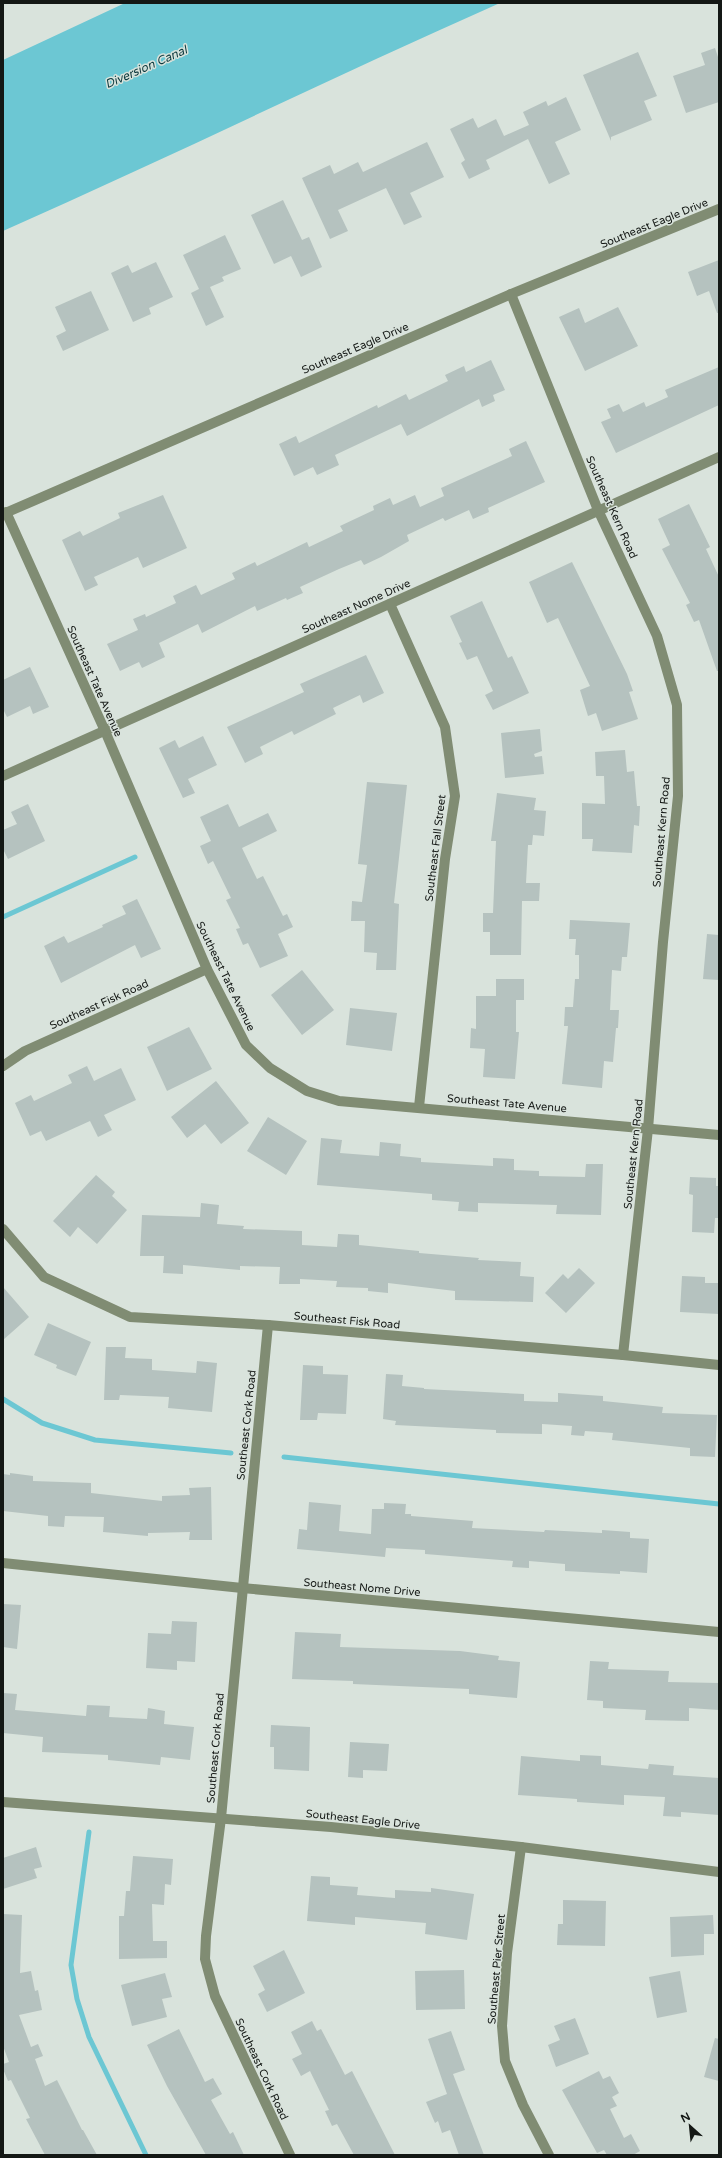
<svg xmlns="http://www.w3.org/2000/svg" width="722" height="2158" viewBox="0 0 722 2158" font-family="'Varela Round',sans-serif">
<rect width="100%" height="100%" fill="#d9e3dc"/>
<path fill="#6cc7d3" d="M125 3H500C333 77 170 157 3 231V60Z"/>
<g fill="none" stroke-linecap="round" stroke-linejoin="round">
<g stroke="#6cc7d3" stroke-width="5">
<path d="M3 917 135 857"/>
<path d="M3 1399 42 1423 95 1440 231 1453"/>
<path d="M284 1457 719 1504"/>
<path d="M89 1832 71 1965 77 1999 89 2037 146 2155"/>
</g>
</g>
<g fill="#b5c2bf">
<path d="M715 48 719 60V102L686 113 673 76 705 65 701 53Z"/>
<path d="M638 52 657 96 644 101 652 120 611 137V141L583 75Z"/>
<path d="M566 97 581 130 555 142 570 174 549 184 528 139 486 160 490 169 469 179 461 163 465 160 450 129 473 118 478 128 496 119 504 136 529 125 523 112 546 101 548 106Z"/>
<path d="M427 142 444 177 410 193 422 217 404 225 386 188 338 210 348 231 330 239 302 178 330 165 334 174 358 162 363 172Z"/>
<path d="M283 200 302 240 309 237 322 267 301 277 291 256 274 264 251 215Z"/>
<path d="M225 235 241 269 222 277 224 281 210 287 224 317 206 326 191 293 199 289 183 255Z"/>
<path d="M719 260V313H717L709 291 697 296 688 272Z"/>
<path d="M156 262 173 297 149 308 151 314 133 322 111 273 128 265 132 273Z"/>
<path d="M91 291 109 330 63 351 56 336 66 331 55 307Z"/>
<path d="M618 307 638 346 585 371 559 317 579 308 585 323Z"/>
<path d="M491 360 505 390 493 395 495 401 482 407 479 399 407 436 401 424 335 455 339 465 317 475 313 467 294 476 279 444 296 436 299 443 377 405 378 408 406 394 409 400 448 381 445 375 464 366 466 372Z"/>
<path d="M719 367V405L616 453 601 422 611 418 607 409 619 404 623 412 644 402 646 407 668 397 665 390Z"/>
<path d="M526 441 545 482 488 508 489 512 473 519 469 510 445 521 443 518 407 535 409 541 381 557 364 565 361 560 339 569 300 587 303 593 287 600 286 598 257 611 255 606 202 633 198 624 159 643 165 657 142 668 139 662 120 671 107 644 138 630 133 619 145 614 146 617 176 603 173 596 196 585 201 595 235 579 232 573 255 562 257 566 307 542 309 547 343 531 340 526 374 510 373 506 390 498 393 505 415 495 420 507 444 496 441 488 512 456 509 449Z"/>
<path d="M163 495 187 548 143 568 138 557 94 577 98 585 85 591 62 540 80 531 83 536 120 518 118 513Z"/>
<path d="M689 504 710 547 706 549 719 577V671H717L699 620 694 622 686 605 690 603 662 549 670 545 658 519Z"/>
<path d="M572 562 627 674 633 691 629 692 638 719 602 731 596 713 588 716 580 690 590 686 558 618 547 623 529 582Z"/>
<path d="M482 601 508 658 512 656 529 693 493 710 485 695 493 691 477 656 467 660 459 643 462 642 450 616Z"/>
<path d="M366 655 384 693 363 703 360 695 333 708 336 714 294 735 292 731 260 747 263 754 245 763 227 727 304 692 300 684Z"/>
<path d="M30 667 49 707 33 714 30 706 7 717 3 709V680Z"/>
<path d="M540 729 542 751 534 754 535 757 542 756 544 774 505 778 501 733Z"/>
<path d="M203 736 217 765 188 779 195 793 183 798 159 748 175 740 179 748Z"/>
<path d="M625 750 627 772 634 771 637 806H640L639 826 634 825 632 853 592 851 593 839H582V803L605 804 604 776H596L595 752Z"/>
<path d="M367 782 407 785 394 903 399 904 396 970H376L377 953 364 952 365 921H351L352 901 362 902 367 865 358 864Z"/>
<path d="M497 793 536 798 534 810 546 811 544 836 533 835 532 845H528L526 883H540L539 901H522L521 955H490V932H483V913H493L496 841H491Z"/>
<path d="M28 804 45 841 8 859 3 849V830L17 824 11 812Z"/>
<path d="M228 804 239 827 268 813 277 831 242 848 257 879 263 876 283 916 287 914 293 927 278 934 288 956 260 968 248 943 243 945 236 929 240 928 226 900 231 898 213 861 208 864 200 846 211 841 200 817Z"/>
<path d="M137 899 161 949 141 958 135 945 61 983 44 946 64 936 68 943 103 927 102 925 126 914 122 906Z"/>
<path d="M570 920 630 923 627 957H622L621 971 612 970 610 1010H619L618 1028H616L613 1062 604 1061 602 1088 562 1084 568 1026H564L565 1007H573L575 979H579V955H575L576 939H569Z"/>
<path d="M707 934 719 935V980L703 979Z"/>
<path d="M302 970 334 1010 302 1035 271 995Z"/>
<path d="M496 979H524V1000H516V1032H519L515 1079 483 1077 485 1049 470 1048 471 1028 476 1029V996H496Z"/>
<path d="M350 1008 397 1013 392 1051 346 1045Z"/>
<path d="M189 1027 212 1069 167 1091 147 1047Z"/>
<path d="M87 1066 94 1081 121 1068 136 1100 104 1115 112 1130 98 1137 90 1121 46 1141 41 1131 30 1136 15 1103 31 1095 34 1101 72 1083 68 1075Z"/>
<path d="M216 1081 249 1123 221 1144 205 1124 187 1138 171 1117Z"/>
<path d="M268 1117 307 1141 286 1175 247 1151Z"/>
<path d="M321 1138 342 1140 340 1153 379 1156 380 1142 401 1144 400 1156 421 1158V1162L493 1166V1158L514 1159V1170L539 1171V1176L585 1177 586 1164H603L601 1215 556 1214 557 1205 478 1203V1212L458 1211 459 1202 432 1200V1194L317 1185Z"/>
<path d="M96 1175 115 1192 112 1196 127 1210 97 1244 78 1227 70 1237 53 1221Z"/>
<path d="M690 1177 716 1178V1186H719V1218H715L714 1233 692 1232 693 1195 689 1194Z"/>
<path d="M201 1203 219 1205 217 1224 244 1226 243 1229 302 1231V1245L337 1247 338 1234 359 1235V1245L419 1251V1253L479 1258 478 1260 521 1262 520 1276 534 1277 533 1302 455 1300V1291L388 1283V1293L368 1291V1288L336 1287 337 1281 300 1279V1284H279L280 1267 240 1266V1270L183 1265V1274L163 1273 164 1256H140L142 1215 200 1217Z"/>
<path d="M579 1268 595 1283 566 1313 545 1293 563 1274 568 1279Z"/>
<path d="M682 1276 705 1277V1283H719V1314L680 1312Z"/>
<path d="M3 1287 29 1317 3 1340Z"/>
<path d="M48 1323 91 1342 76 1376 56 1368 57 1365 34 1355Z"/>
<path d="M106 1347H126L125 1358 152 1359V1370L196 1373 197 1361 217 1363 212 1412 168 1408 169 1397 120 1395 119 1400H104Z"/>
<path d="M303 1365 323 1366V1374L348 1375 346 1414 318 1413 317 1420H300Z"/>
<path d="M386 1374 403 1375 402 1386 424 1388V1389L524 1394V1401L558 1402V1393L603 1396V1401L663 1407 662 1413 717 1415 715 1457 690 1456V1448L612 1440 613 1433 585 1431 584 1436 571 1435 572 1426 542 1424V1434L496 1433V1430L395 1425 396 1421 383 1419Z"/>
<path d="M10 1473 33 1476V1481L91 1483V1493L162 1501V1496L190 1495 189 1488 211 1487 212 1540H189L190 1532 148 1533V1536L103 1532 104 1517 65 1516 64 1527 48 1526V1516L3 1511V1474L10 1475Z"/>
<path d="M309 1502 341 1505 339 1531 371 1534 372 1509H384V1503L406 1504 405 1514H411V1516L473 1521 472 1528 544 1532 545 1530 602 1533V1530L630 1532V1538L649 1539 647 1573 620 1571V1574L565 1571V1564L529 1561V1568L512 1567 513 1561 425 1554V1550L386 1548 385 1557 297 1549 299 1529 307 1530Z"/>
<path d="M3 1604 21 1605 17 1649 3 1647Z"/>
<path d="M172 1621 197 1622 195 1662 177 1661V1670L146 1668 148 1633 171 1634Z"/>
<path d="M295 1632 341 1634 340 1647 460 1651 499 1656 498 1660 520 1662 517 1698 469 1694V1689L353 1684V1681L292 1679Z"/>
<path d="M590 1661 609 1662 608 1669 669 1671 668 1682 719 1683V1710L689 1708V1721L645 1720 646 1710 603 1708V1701L587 1700Z"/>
<path d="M3 1693 17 1694 15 1710 86 1716 87 1705 110 1706 109 1717 147 1719 148 1708 165 1711 164 1724 194 1727 190 1760 161 1757 160 1765 108 1760V1755L42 1752 43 1737 3 1733Z"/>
<path d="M271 1725 310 1727 309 1771 274 1769V1747H270Z"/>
<path d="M350 1742 389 1744 387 1771 363 1770V1778L348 1777Z"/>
<path d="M580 1755 601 1756V1765L648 1769 649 1764 674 1766 673 1775 719 1778V1815L681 1812V1817L663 1816 665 1797 624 1795V1805L577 1802V1799L518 1795 521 1756 580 1761Z"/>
<path d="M36 1847 42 1867 34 1869 37 1878 3 1889V1858Z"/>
<path d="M133 1856 173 1859 171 1885 165 1884 164 1905 152 1904 153 1941H167V1958L119 1959V1916H124L126 1891H130Z"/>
<path d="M311 1876 330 1877V1885L358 1887 357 1895 395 1898V1890L431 1892V1888L474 1894 467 1940 425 1934 426 1923 355 1917V1925L307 1921Z"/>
<path d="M563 1900 606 1901 605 1946 557 1945 558 1924H563Z"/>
<path d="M3 1914 22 1915 20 1973 31 1971 35 1991 38 1990 42 2010 19 2015 31 2047 38 2044 43 2056 35 2059 45 2086 57 2080 82 2130H83L97 2155H45L26 2119 30 2118 11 2080 8 2081 3 2069V2064L9 2062 3 2046Z"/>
<path d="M713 1915 714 1934H704V1955L671 1957 670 1917Z"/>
<path d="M284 1950 305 1993 267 2012 258 1994 265 1990 253 1966Z"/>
<path d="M464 1970 465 2009 416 2010 415 1971Z"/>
<path d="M680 1971 687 2012 657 2018 649 1977Z"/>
<path d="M165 1973 172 1997 162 1999 167 2017 132 2026 121 1985Z"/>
<path d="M575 2018 589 2054 556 2067 548 2045 560 2040 554 2026Z"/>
<path d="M312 2021 317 2031 321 2029 345 2075 352 2071 395 2155H354L337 2124 332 2126 325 2111 329 2110 310 2071 301 2076 292 2059 302 2054 291 2032Z"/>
<path d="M179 2029 205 2082 213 2078 222 2094 211 2100 230 2134 233 2132 244 2155H206L167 2086 147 2045Z"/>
<path d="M451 2031 465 2070 453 2074 484 2155H459L450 2130 442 2133 438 2121 435 2123 426 2102 447 2094 428 2039Z"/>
<path d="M715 2038 719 2039V2081L704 2077Z"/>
<path d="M599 2071 603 2079 610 2076 619 2093 612 2097 617 2106 610 2109 624 2138 631 2134 640 2151 633 2155H607L604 2150 597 2153 562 2090Z"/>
</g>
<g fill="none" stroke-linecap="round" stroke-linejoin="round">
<g stroke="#808c73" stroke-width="10">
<path d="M511 294 598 510 657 636 677 705 678 796 663 942 648 1129 623 1355"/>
<path d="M6 512 105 731 207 969 246 1045 270 1068 307 1091 339 1101 719 1135"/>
<path d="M3 514 511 294 719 209"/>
<path d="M390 604 445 727 455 796 445 859 419 1107"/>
<path d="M3 776 719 457"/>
<path d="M3 1066 25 1051 207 969"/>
<path d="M3 1229 44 1277 130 1317 268 1325 623 1355 719 1365"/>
<path d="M268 1325 221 1818 206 1936 205 1959 215 1996 290 2155"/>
<path d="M3 1563 242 1588 719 1632"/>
<path d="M3 1802 331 1827 521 1847 719 1872"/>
<path d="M521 1847 507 1953 502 2026 505 2061 523 2105 549 2155"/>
</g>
</g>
<g text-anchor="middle" stroke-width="3" stroke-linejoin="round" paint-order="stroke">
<g font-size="11" fill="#141815" stroke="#d9e3dc">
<text transform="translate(654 223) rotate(-22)" y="4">Southeast Eagle Drive</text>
<text transform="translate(355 348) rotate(-23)" y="4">Southeast Eagle Drive</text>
<text transform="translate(612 507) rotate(66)" y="4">Southeast Kern Road</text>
<text transform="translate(356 606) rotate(-24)" y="4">Southeast Nome Drive</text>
<text transform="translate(95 681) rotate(66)" y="4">Southeast Tate Avenue</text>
<text transform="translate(661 832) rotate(-85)" y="4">Southeast Kern Road</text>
<text transform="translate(435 848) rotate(-83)" y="4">Southeast Fall Street</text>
<text transform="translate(226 976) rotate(64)" y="4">Southeast Tate Avenue</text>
<text transform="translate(99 1004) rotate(-24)" y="4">Southeast Fisk Road</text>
<text transform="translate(507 1103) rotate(5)" y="4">Southeast Tate Avenue</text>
<text transform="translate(633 1154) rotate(-84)" y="4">Southeast Kern Road</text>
<text transform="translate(347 1320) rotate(5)" y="4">Southeast Fisk Road</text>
<text transform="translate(246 1425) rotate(-84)" y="4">Southeast Cork Road</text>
<text transform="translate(362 1587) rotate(5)" y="4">Southeast Nome Drive</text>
<text transform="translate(215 1748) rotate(-85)" y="4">Southeast Cork Road</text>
<text transform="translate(363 1819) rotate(6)" y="4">Southeast Eagle Drive</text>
<text transform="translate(496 1969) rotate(-85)" y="4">Southeast Pier Street</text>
<text transform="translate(262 2069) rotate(65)" y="4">Southeast Cork Road</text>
</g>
<g font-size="12" font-style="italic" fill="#0c393e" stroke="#d9e3dc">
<text transform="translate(146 67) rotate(-24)" y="4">Diversion Canal</text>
</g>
</g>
<rect width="722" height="2158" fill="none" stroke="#141815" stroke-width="8"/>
<g transform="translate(690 2126) rotate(333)" stroke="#d9e3dc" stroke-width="3" paint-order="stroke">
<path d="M0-3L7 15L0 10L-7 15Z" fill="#141815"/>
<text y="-6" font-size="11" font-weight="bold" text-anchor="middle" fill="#141815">N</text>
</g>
</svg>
